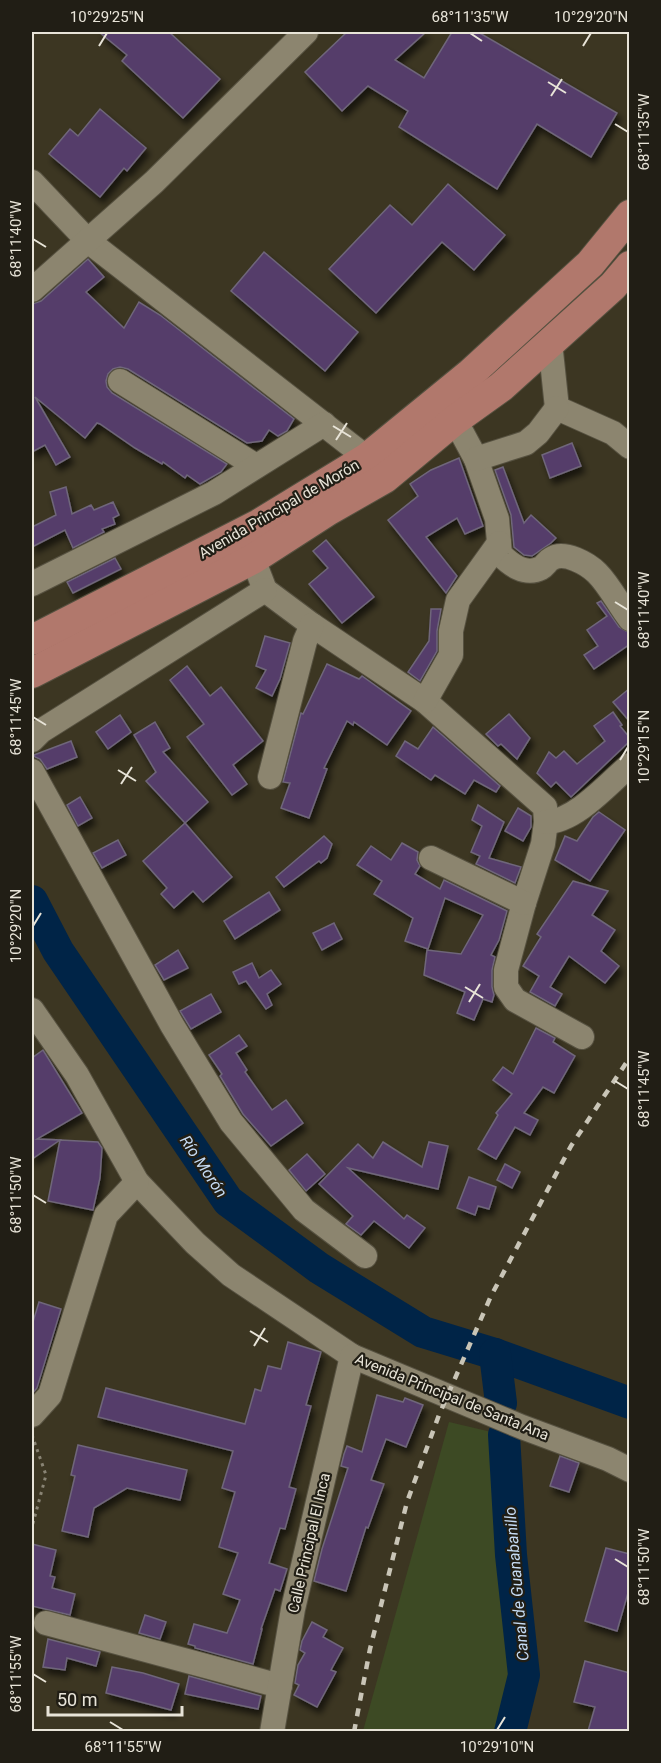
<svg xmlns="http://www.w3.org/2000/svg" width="661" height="1763" viewBox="0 0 661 1763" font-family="Roboto,sans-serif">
<defs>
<filter id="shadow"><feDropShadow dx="3.5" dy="6" stdDeviation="3" flood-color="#0009"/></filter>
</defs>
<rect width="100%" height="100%" fill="#3c3622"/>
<path fill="#3d4a24" d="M449 1422 504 1435 524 1675 510 1731H363Z"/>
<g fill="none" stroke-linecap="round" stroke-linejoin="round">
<g stroke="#002447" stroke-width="32">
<path d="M32 901 58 951 228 1201 319 1268 423 1332 495 1354 630 1403"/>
<path d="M495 1354 501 1403"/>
<path d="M504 1435 511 1555 524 1675 510 1732"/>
</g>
</g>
<g fill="#543e6b" stroke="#6f667a" stroke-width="1.5" filter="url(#shadow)">
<path d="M99 32H169L220 79 183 118 122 61 127 55Z"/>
<path d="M347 32H426L395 60 424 78 452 32H478L617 113 591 157 537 124 497 189 399 127 408 111 368 86 342 111 305 72Z"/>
<path d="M100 109 146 148 127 171 124 168 100 197 49 154 70 129 78 136Z"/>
<path d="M448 184 505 235 474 270 442 242 376 313 329 269 390 205 412 225Z"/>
<path d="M264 252 358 332 325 371 231 291Z"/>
<path d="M88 259 104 277 86 292 124 328 139 302 160 315 294 419 287 431 278 436 269 430 262 441 247 443 128 369 120 367 113 369 108 374 106 381 107 387 112 393 227 464 221 472 200 484 187 475 185 478 163 462 162 464 135 448 100 424 97 423 85 438 35 397 70 457 56 465 45 445 32 452V304L41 301Z"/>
<path d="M572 443 581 466 550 478 542 455Z"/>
<path d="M459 458 483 526 465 534 457 518 426 537 457 576 446 593 388 520 418 496 410 484 431 470Z"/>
<path d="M503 467 524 523 531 515 556 538 551 543 532 556 524 555 514 547 511 515 495 470Z"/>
<path d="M66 487 72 514 91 505 94 510 113 502 119 515 113 518 115 524 102 529 104 532 73 548 65 530 32 547V527L56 515 50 492Z"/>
<path d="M326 540 374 597 342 623 309 584 328 568 313 551Z"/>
<path d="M115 558 121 569 73 593 67 582Z"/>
<path d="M601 601 619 627 630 633V644L594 669 584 655 598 646 587 630 607 616 597 603Z"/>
<path d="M431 609H441L437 631V651L420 681 408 672 429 641Z"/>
<path d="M265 636 290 643 280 679 272 696 256 688 266 670 256 666Z"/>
<path d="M327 664 359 679 362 676 411 711 387 745 354 722 353 725 347 721 324 768 327 769 309 818 281 808 290 783 283 782 301 713 303 714Z"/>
<path d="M187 666 210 696 221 687 263 741 233 765 247 784 232 795 187 737 204 724 170 680Z"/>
<path d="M630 688V722L613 702Z"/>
<path d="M613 712 622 725 620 726 630 738V741L571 797 556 782 551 787 537 773 549 752 556 758 564 751 577 764 605 741 594 726Z"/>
<path d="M509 714 530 738 517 759 501 744 498 746 486 734Z"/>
<path d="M120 715 131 732 108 749 96 732Z"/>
<path d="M155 722 170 748 163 752 208 802 185 823 146 781 156 772 134 735Z"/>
<path d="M433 727 500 786 496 792 474 780 465 794 435 775 431 780 396 756 405 741 418 749Z"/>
<path d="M71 741 77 757 47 769 40 759 35 757 34 755Z"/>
<path d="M80 797 92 818 78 826 67 805Z"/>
<path d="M478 805 504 822 489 858 521 867 515 883 476 864 480 856 471 852 482 826 472 820Z"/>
<path d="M518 808 531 816V827L523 841 505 831Z"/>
<path d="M599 812 625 830 590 881 555 860 565 836 577 841 593 817Z"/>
<path d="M185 823 232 877 203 902 193 891 174 908 161 894 167 888 143 861Z"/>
<path d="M324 836 332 844 327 858 321 863 319 861 284 887 276 877Z"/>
<path d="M118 840 126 855 102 868 93 853Z"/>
<path d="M402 843 418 852 417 860 420 866 415 874 440 889 444 880 507 911 499 940 491 955 495 957 492 970V987L494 995 492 1002 483 999 474 1020 457 1013 465 992 424 975 427 950 461 954 483 915 445 898 428 949 405 941 413 918 374 894 382 881 357 865 371 846 391 860Z"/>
<path d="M573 881 608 891 592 915 615 930 601 951 619 966 605 983 569 956 550 987 562 994 555 1006 530 992 539 976 523 966 541 937 537 934Z"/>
<path d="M269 892 280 910 235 939 224 921Z"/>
<path d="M334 923 342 939 322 950 313 933Z"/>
<path d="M178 950 188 968 164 980 155 965Z"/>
<path d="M252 963 259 978 271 970 281 984 267 994 272 1005 266 1009 246 981 239 984 233 972Z"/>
<path d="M211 994 221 1012 191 1029 180 1011Z"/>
<path d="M536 1028 555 1038 553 1042 575 1056 554 1093 543 1087 524 1113 538 1120 530 1135 515 1127 496 1159 478 1149 498 1115 496 1113 512 1094 493 1080 503 1067 513 1074Z"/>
<path d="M239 1035 247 1046 236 1053 247 1070 245 1072 272 1110 286 1100 303 1123 271 1146 243 1114 220 1076 222 1074 209 1055Z"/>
<path d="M43 1050 82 1113 37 1139 60 1140 32 1159V1058Z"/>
<path d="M60 1140 98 1142 102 1148 100 1178 93 1210 48 1201Z"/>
<path d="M383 1142 422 1167 429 1142 448 1146 438 1189 348 1168 404 1219 407 1215 425 1228 409 1248 374 1221 361 1235 346 1224 353 1216 319 1184 358 1144 373 1158Z"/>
<path d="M307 1154 325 1174 306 1191 289 1170Z"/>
<path d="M505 1164 520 1172 512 1188 497 1180Z"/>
<path d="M469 1177 496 1187 489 1209 478 1206 475 1215 457 1208Z"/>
<path d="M39 1302 61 1309 37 1388 32 1394V1325Z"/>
<path d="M288 1342 321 1352 306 1405 311 1406 289 1487 296 1489 285 1529 280 1528 269 1563 287 1569 280 1591 275 1589 261 1629H262L253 1664 195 1648V1646L188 1644 194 1624 227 1633 240 1600 223 1594 238 1553 219 1547 235 1492 222 1488 233 1451 98 1417 106 1388 245 1424 255 1389 261 1391 268 1366 281 1369Z"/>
<path d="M377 1395 403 1402 405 1398 423 1405 406 1447 386 1439 371 1480 384 1484 368 1528 366 1527 346 1591 314 1581 322 1549 348 1468 341 1466 344 1454 347 1446 362 1452Z"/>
<path d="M78 1445 187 1470 180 1500 127 1488 94 1508 88 1537 62 1531 75 1476 71 1475Z"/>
<path d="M560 1456 579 1463 569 1492 550 1486Z"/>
<path d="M32 1544 56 1550 50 1576 55 1577 52 1588 75 1594 70 1615 32 1606Z"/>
<path d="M606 1548 630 1554V1586L617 1631 585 1621Z"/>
<path d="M145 1615 166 1622 160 1639 139 1633Z"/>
<path d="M312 1622 327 1630 323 1637 343 1648 331 1670 336 1672 317 1707 294 1695 299 1685 295 1683 298 1665 305 1653 300 1650 302 1641Z"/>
<path d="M48 1639 100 1652 96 1666 67 1658 65 1670 43 1667Z"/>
<path d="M585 1661 630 1673V1731H588L595 1707 574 1702Z"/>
<path d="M112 1667 143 1673 179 1684 171 1710 106 1693Z"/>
<path d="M189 1676 261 1696 258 1709 185 1694Z"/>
</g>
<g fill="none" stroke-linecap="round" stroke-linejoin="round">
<g stroke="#565140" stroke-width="26">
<g id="minor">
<path d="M32 182 88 241 367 458"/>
<path d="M32 290 154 182 306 32"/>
<path d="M550 342 557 408 613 433 630 447"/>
<path d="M120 381 256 466"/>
<path d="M455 420 476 459 497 519 500 554C511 565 525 576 541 568 545 566 547 561 551 559 564 550 588 564 597 573 610 586 619 605 630 619"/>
<path d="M476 459 526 443 538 433 557 408"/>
<path d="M253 559 265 590 312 625 425 701 545 807 546 822 543 844 524 903 506 970V987L515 1000 582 1037"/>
<path d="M32 584 214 493 324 424"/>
<path d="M425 701 451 655V631L458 600 499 543"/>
<path d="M32 740 41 731 265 590"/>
<path d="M32 771 172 1025 231 1122 304 1210 365 1256"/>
<path d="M270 777 305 641 312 625"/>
<path d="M546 822C575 822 608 784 630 765"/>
<path d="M431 858 524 903"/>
<path d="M32 1010 77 1075 137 1182 195 1243 231 1275 352 1356 522 1427 608 1459 630 1470"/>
<path d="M32 1415 50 1395 106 1215 137 1182"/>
<path d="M46 1623 280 1686"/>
<path d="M272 1732 293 1609 352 1356"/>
</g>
</g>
<g stroke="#565140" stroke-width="32">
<g id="major">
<path d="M32 640 259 524 367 458 471 373 590 264 630 215"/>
<path d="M32 673 253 559 329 510 385 478 455 420 501 387 613 286 630 266"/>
</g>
</g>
<path stroke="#898474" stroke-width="3" stroke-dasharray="3 4.5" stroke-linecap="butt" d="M32 1435 46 1475 32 1527"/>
<use href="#minor" stroke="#8c856f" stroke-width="24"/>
<use href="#major" stroke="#b1786c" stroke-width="30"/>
<path stroke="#c9c5b7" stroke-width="4.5" stroke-dasharray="8 8" stroke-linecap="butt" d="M354 1732 370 1649 407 1502 439 1415 491 1296 571 1146 630 1057"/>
</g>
<path fill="none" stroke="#e8e4d8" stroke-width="2" d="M470 33 482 41M99 46 107 33M583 46 591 33M548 82 566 93M551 96 562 79M615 124 628 132M33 239 46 247M333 426 351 437M336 440 347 423M615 602 628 610M33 717 46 725M620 760 628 747M118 770 136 781M121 784 132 767M33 926 41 913M465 987 483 998M469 1002 480 984M615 1081 628 1089M33 1195 46 1203M250 1331 268 1342M254 1346 265 1328M615 1559 628 1567M33 1674 46 1682M110 1722 123 1730M497 1730 505 1717"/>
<g text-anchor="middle" stroke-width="4.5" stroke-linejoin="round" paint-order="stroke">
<g font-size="15" fill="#e8e4d8" stroke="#211e15">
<text transform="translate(279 509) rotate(-30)" y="5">Avenida Principal de Morón</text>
<text transform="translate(452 1397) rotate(22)" y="5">Avenida Principal de Santa Ana</text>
<text transform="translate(309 1543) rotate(-77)" y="5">Calle Principal El Inca</text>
</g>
<g font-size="16" font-style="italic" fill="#c5dbf4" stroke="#211e15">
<text transform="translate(204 1166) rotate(56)" y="6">Río Morón</text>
<text transform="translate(516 1584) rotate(-95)" y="6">Canal de Guanabanillo</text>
</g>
</g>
<rect width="661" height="1763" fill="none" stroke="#211e15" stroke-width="66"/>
<path d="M48 1706v9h134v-9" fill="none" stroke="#e8e4d8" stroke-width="3"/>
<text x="57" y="1706" font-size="18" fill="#e8e4d8" stroke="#211e15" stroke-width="4.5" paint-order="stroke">50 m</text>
<rect x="33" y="33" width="595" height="1697" fill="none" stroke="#e8e4d8" stroke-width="2"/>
<g font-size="15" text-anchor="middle" fill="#e8e4d8">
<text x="107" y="22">10°29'25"N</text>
<text x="470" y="22">68°11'35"W</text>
<text x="591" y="22">10°29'20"N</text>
<text transform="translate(644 132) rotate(-90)" y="5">68°11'35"W</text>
<text transform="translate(16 239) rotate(-90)" y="5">68°11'40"W</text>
<text transform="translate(644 610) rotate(-90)" y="5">68°11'40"W</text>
<text transform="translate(16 717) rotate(-90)" y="5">68°11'45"W</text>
<text transform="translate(644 747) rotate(-90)" y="5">10°29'15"N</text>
<text transform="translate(16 926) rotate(-90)" y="5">10°29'20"N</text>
<text transform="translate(644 1089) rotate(-90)" y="5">68°11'45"W</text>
<text transform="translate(16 1195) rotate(-90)" y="5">68°11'50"W</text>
<text transform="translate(644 1567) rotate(-90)" y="5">68°11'50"W</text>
<text transform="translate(16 1674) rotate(-90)" y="5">68°11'55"W</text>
<text x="123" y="1752">68°11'55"W</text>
<text x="497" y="1752">10°29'10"N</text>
</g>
</svg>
